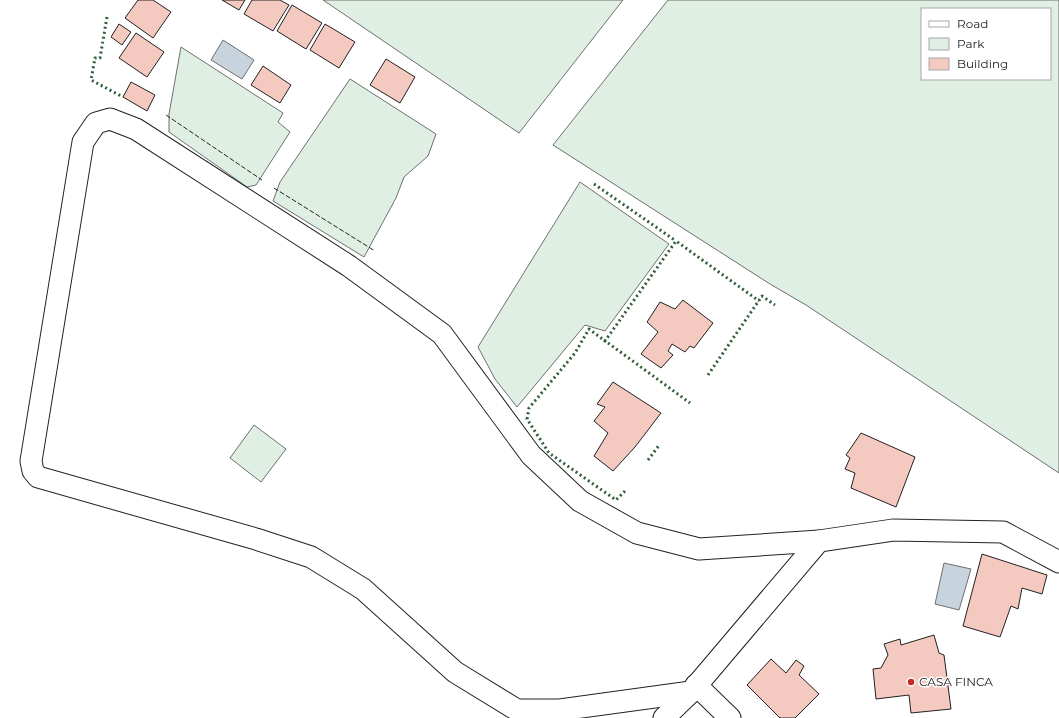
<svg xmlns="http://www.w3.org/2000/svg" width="1059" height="718" viewBox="0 0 1059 718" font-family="Montserrat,sans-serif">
<rect width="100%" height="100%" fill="#fff"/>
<g fill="#e0efe3" stroke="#6f6f6f" fill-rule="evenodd">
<path d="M323 0H623L519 133Z"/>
<path d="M668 0H1059V473L806 305 770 284 553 145ZM922 9H1050V79H922Z"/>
<path d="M181 47 283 113 278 122 290 132 256 185 247 187 169 132V114Z"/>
<path d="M350 79 436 134 428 156 404 177 396 198 364 257 273 201 280 182Z"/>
<path d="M580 182 669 244 605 331 585 325 517 407 495 379 478 347Z"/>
<path d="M254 425 286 449 261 482 230 458Z"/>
</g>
<g fill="#c7d3dd" stroke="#6f6f6f">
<path d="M223 40 254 60 242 79 211 60Z"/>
<path d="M944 563 971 569 959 610 935 604Z"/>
</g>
<g fill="#f3c9c0" stroke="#222">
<path d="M138 0H153L171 12 153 38 125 18Z"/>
<path d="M222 0H245L239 10Z"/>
<path d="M252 0H280L289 5 273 31 244 14Z"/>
<path d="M292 5 322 23 306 49 277 31Z"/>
<path d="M119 24 131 32 122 45 111 37Z"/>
<path d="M325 24 355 42 339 68 310 50Z"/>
<path d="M136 33 164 52 147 77 119 58Z"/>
<path d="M386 59 415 77 400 103 370 85Z"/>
<path d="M263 66 291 85 280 103 251 85Z"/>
<path d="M131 82 155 95 147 111 123 97Z"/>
<path d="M683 300 713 323 694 348 690 346 685 352 672 344 668 351 673 355 661 368 641 354 658 332 647 322 660 302 675 309Z"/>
<path d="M613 382 661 413 635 447 613 471 594 456 608 433 594 421 605 407 597 404Z"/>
<path d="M861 433 915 457 896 507 851 488 855 473 845 469 850 458 846 455Z"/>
<path d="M982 554 1047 575 1042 594 1022 588 1018 609 1011 606 1000 637 963 626Z"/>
<path d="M934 635 939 653 944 655 951 709 911 713 909 695 876 699 873 669 881 668 888 655 884 644 900 639 901 645Z"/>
<path d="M771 659 786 673 796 660 804 666 799 675 819 694 795 718H780L747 685Z"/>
</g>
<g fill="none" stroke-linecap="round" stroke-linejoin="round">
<g stroke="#222" stroke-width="23">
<g id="minor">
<path d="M696 685 730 718"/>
<path d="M691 692 560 710H517L455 672 363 589 311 557 256 539 38 477 33 471 31 461 83 142 96 123 110 119 136 129 349 266 442 334 531 455 580 501 637 533 699 549 819 541"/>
<path d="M664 718 691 692 819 541 893 530 1003 532 1059 562"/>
</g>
</g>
<use href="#minor" stroke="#fff" stroke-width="21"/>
<g stroke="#2f5e38" stroke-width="3" stroke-dasharray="2 3" stroke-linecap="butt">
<path d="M107 17 100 58H95L91 80 123 97"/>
<path d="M594 184 676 241"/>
<path d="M604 340 690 403"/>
<path d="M708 375 762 296 775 305"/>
<path d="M648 460 660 444"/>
<path d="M625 491 616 500 549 453 527 419 529 408 575 353 589 329 605 341 676 241 759 301"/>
</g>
<g stroke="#222" stroke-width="1" stroke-dasharray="5 2" stroke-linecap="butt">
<path d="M166 115 262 180"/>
<path d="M274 188 375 251"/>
</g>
</g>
<circle fill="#c62828" stroke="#fff" stroke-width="1.5" cx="911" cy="682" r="4"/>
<g text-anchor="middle" stroke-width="3" stroke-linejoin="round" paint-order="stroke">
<g font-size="12" fill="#222" stroke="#fff" text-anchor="start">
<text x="919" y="686">CASA FINCA</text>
</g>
</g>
<rect x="921" y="8" width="130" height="72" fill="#ffffff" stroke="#a7a7a7"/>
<rect x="929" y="21" width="20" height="6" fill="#ffffff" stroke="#a7a7a7"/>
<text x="957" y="28" font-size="12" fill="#222222">Road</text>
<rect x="929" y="38" width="20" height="12" fill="#e0efe3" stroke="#a7a7a7"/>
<text x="957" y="48" font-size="12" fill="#222222">Park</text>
<rect x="929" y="58" width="20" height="12" fill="#f3c9c0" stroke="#a7a7a7"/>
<text x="957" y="68" font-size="12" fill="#222222">Building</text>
</svg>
